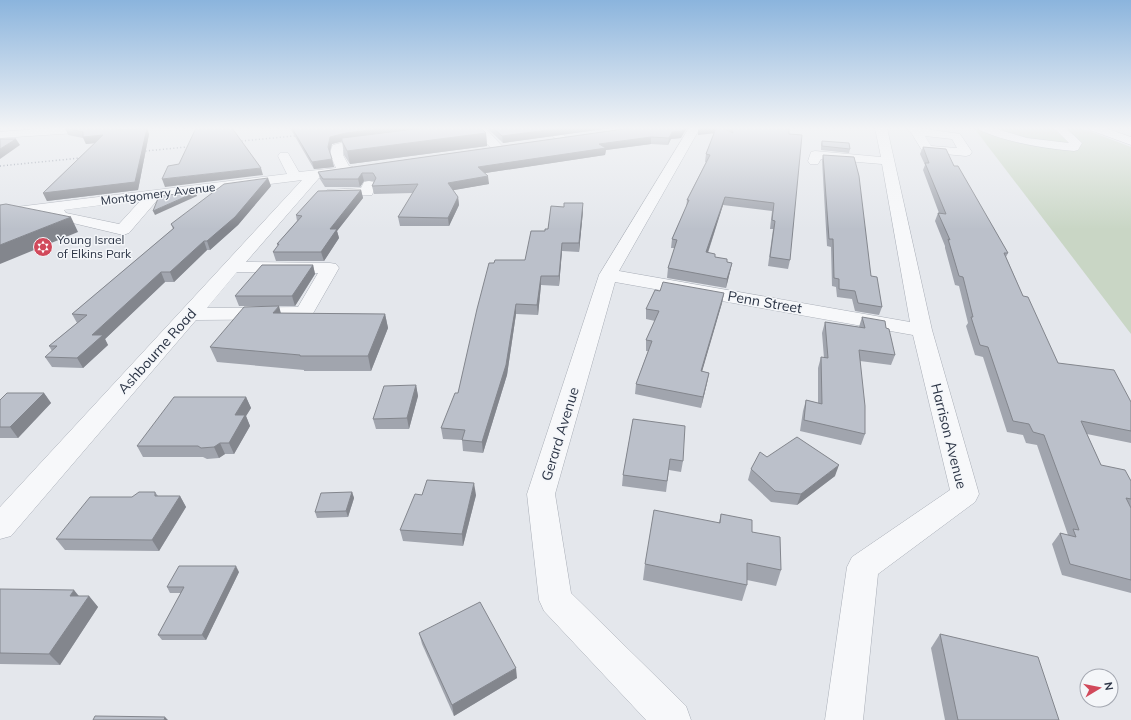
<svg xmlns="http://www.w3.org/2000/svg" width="1131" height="720" viewBox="0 0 1131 720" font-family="Mulish,sans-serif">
<rect width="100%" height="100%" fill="#e4e7ec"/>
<path fill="#c9d6c5" d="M974 128H1081L1131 147V334Z"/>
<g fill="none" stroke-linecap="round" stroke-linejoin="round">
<g stroke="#a9aeb7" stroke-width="1">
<g id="minor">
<path d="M52 128H111L106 131 0 138V132Z"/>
<path d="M461 128H485L505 149 503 152H495L476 133 458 135 454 134 452 132 454 130Z"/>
<path d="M543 128H555L570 140 568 142H560Z"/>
<path d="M689 128H700L619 271 910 322 882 164 821 159 818 164H810L808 161 811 152 815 151 881 157 875 128H887L932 330 979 494 975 502 878 574 863 720H825L847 567 852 557 950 490 913 335 615 282 555 494 571 593 686 706 691 720H646L544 611 539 600 527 494 599 275Z"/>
<path d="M906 128H919L960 134 972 152 970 155 966 156 923 152 912 134ZM925 136 952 139 957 148 931 146Z"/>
<path d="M978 128H993L1027 138 1069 143 1054 128H1066L1082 143 1078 150 1074 151C1041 148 1010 143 979 130Z"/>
<path d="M1089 128H1105L1131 137V145L1090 130Z"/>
<path d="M372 138 376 139 378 142 376 145 343 150V155L349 166 353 167 355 170 353 173 319 178 246 262 330 263 336 264 339 268 311 317 304 319 196 320 11 536 0 539V507L302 180 159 198 129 233 123 235 56 219 48 212 0 219V209L287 174 278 156 280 153H288L299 172 336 168C333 160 328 153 333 145L348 141ZM141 200 119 224 66 213 64 210ZM237 272 318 273 298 307 207 308Z"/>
<path d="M369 181 374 182 376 185 372 195 332 197 327 196 325 193 327 190 361 188 364 182Z"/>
</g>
</g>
<use href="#minor" fill="#f7f8fa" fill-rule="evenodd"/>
<g stroke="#7d8696" stroke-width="1.5" stroke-dasharray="1 2.5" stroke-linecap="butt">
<path d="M231 142 304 135"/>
<path d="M135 152 197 146"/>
<path d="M0 166 90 157"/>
</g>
</g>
<g fill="#a1a5ae">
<path d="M65 128H118V130L149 134 138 190 47 201 43 193 95 143 86 144 83 138 68 135Z"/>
<path d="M290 128H481L486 133 487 146 350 164 344 155 342 141 332 144 330 153 334 167 314 169Z"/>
<path d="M487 128H611L503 143Z"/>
<path d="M631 128 681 138 671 139 668 145 651 144 606 150 605 155 485 173 489 184 453 190 458 197 459 205 449 226H400L398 217 413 193 374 194 372 186 374 181H364L360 187H325L320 179 318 172Z"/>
<path d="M728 128H789L790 260 788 269 768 266 773 229H770L772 211 723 205 708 253 715 257 727 262 732 263 726 288 667 278 668 268 675 248H671L672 239 686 208 687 200 706 162H705L706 154 714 133 698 135 729 131Z"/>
<path d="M822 141 850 149 849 153 821 150V144Z"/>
<path d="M923 147 954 166 1008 253 1006 257 1023 296 1058 363 1131 402V443L1087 434 1101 465 1131 481V593L1062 575 1052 544 1060 533 1068 535 1037 445 1026 443 1023 435 1007 432 983 357 975 355 966 326 968 323 959 286 955 285 945 248V246L935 221 938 213H939L923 170 925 165 920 154Z"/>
<path d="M823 155 871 276 882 307 879 315 855 311 852 299 837 297 836 287 832 286 831 247 827 246 822 161Z"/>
<path d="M271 186 238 225 210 250H207L174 282H165L105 339 108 345 83 368 52 367 45 357 52 351 49 346 77 323 72 314 173 229 171 224Z"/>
<path d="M361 190 363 198 337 231 339 238 324 261H276L273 252 278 246 277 244 297 221 296 215Z"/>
<path d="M583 211 579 252 562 251 559 286 541 285 538 315 516 314 507 375 483 453 463 451 462 440 443 439 441 428 458 393 494 263 525 260 545 231Z"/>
<path d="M313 265 315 274 295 306H239L235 296Z"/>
<path d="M660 291 724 293 722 303 702 371 709 373 707 383 701 408 635 394 636 384 648 351H646V340L655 321 646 319V309Z"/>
<path d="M281 313 385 314 388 328 371 371H304V370L217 362 210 347Z"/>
<path d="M862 317 886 328 895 355 891 365 860 361 865 434 861 445 800 431 803 411 806 400 818 403V368L821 357 824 358 822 333 825 322 859 327Z"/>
<path d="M416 385 418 396 409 429H376L373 419Z"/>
<path d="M44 393 51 403 18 438H0V400Z"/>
<path d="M246 397 251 408 246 416 250 426 234 454H225L219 458 207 459 203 457H143L137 446Z"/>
<path d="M633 419 683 461 681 472 669 470 666 492 622 486 623 475Z"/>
<path d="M767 457 835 476 797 505 771 502 748 480 751 469Z"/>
<path d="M155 492 158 496H180L186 507 159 551 65 550 56 539 132 497Z"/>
<path d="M352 492 354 498 348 517 317 518 315 512Z"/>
<path d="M422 495H476L463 546 403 541 400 530Z"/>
<path d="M721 514 752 532 781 570 776 586 747 580V585L742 601 643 580 645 564 719 522Z"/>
<path d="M239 572 206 640H162L158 635 181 593H170L167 587Z"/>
<path d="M0 589 79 596H89L98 607 60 665 0 664Z"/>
<path d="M419 633 517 678 454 716 422 644Z"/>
<path d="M940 634 1059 720H945L931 648Z"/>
</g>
<g fill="#83868d">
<path d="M147 128 149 134 138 190 47 201 43 193Z"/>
<path d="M385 128H444L348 140 332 144 329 154 328 147 330 137 346 133Z"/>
<path d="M563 128H611L503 143 502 136Z"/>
<path d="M684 128H687L681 138 671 139 668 145 669 138 672 132Z"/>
<path d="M701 128H717L716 133 698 135V129Z"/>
<path d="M486 133 487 146 350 164 347 151Z"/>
<path d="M103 135 106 142 86 144 83 137Z"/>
<path d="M651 137V144L606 150 605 155 479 174 478 167 599 144Z"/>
<path d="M16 139 20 145 0 159V149Z"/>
<path d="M332 159 334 167 314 169 312 162Z"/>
<path d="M261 168 263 175 165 187 162 179Z"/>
<path d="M362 173 364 181 360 187 358 179Z"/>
<path d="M488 176 489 184 449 191 448 183Z"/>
<path d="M268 178 271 186 238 225 210 250 207 241Z"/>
<path d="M361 190 363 198 337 231 339 238 324 261 321 252 330 229Z"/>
<path d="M196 192 197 196 155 215 153 211Z"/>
<path d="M458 197 459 205 449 226 448 218Z"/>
<path d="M725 197 723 205 705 261 706 252Z"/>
<path d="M583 203V211L579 252V243Z"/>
<path d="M71 217 78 232 0 264V245Z"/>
<path d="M204 241 207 250 174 282 170 272Z"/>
<path d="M562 243V251L559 286V276Z"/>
<path d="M732 263 730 272 726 288 727 279Z"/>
<path d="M313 265 315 274 295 306 292 296Z"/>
<path d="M161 272 165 282 105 339 108 345 83 368 77 358 92 335Z"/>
<path d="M541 276V285L538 315 537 305Z"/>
<path d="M724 293 722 303 699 382 701 371Z"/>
<path d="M516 304V314L507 375 483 453 482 442Z"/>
<path d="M279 306 283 321 273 313Z"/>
<path d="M385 314 388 328 371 371 368 356Z"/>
<path d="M709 373 707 383 701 408 703 397Z"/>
<path d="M416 385 418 396 409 429 407 418Z"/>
<path d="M44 393 51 403 18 438 10 427Z"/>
<path d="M246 397 251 408 246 416 250 426 234 454 229 443 235 415Z"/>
<path d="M220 443 225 454 219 458 214 447Z"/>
<path d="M839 465 835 476 797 505 801 494Z"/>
<path d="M474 483 476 495 463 546 462 534Z"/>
<path d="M352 492 354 498 348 517 346 511Z"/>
<path d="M180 496 186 507 159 551 152 540Z"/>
<path d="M236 566 239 572 206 640 202 635Z"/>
<path d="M74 590 83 601 70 596Z"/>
<path d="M89 596 98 607 60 665 49 654Z"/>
<path d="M516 668 517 678 454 716 452 705Z"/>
<path d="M165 717 168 720H164Z"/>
</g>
<g fill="#bbc0ca" stroke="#83868d">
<path d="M65 128H116V130L147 128 135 182 43 193 103 135 83 137V132Z"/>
<path d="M196 128H232L261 168 162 179 168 166 179 164Z"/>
<path d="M292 128H385L346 133 330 137 328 147 332 159 312 162Z"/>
<path d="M423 128H481L486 133 347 151 342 141V138Z"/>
<path d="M493 128H563L502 136Z"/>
<path d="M631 128H684L682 131 672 132 669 138 651 137 599 144 606 148 478 167 488 176 448 183 458 197 448 218 398 217 418 184 372 186 376 178 373 173H362L358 179H323L318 172Z"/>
<path d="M716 128H723L733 133 731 128H789V134L802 135 790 260 770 257 775 221 772 220 774 203 725 197 706 252 715 254V257L727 259V262L732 263 727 279 668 268 677 240 672 239 689 200H687L710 155 706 154Z"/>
<path d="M0 139H16L0 149Z"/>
<path d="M822 141 849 143 850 149 822 146Z"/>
<path d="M923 147 946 149 954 166H958L1008 253H1004L1023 296 1028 297 1058 363 1114 370 1131 402V431L1081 421 1101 465 1125 470 1131 481V499L1126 498 1131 508V580L1070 564 1060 533 1076 537 1073 529 1079 530 1044 435 1033 432 1029 424 1013 421 988 347 980 345 971 317H973L963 277 959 276 948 239 950 240 938 213 946 214 925 163H929Z"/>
<path d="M823 155 854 157 859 176 871 276 877 277 882 307 858 303 855 291 839 289V279L834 278 833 239H829Z"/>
<path d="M268 178 235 217 207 241H204L170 272H161L92 335H103L77 358 45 357 57 346H49L87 315 72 314 174 228 171 224 224 184Z"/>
<path d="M361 190 330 229H337L321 252H273L279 244H277L302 216 296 215 318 191Z"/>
<path d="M196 192 153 211 159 196Z"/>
<path d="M564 203H583L579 243H562L559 276H541L537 305 516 304 506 365 482 442 462 440 465 430 441 428 455 393H458L477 309 489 263H494L495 260H525L531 231H545V229H548L551 206 564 207Z"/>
<path d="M6 204 71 217 0 245V205Z"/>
<path d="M262 265H313L292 296H235Z"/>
<path d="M663 282 724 293 701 371 709 373 703 397 636 384 652 341 646 340 659 311 646 309 655 290 660 291Z"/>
<path d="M279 306 273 313 385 314 368 356H300V355L210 347 244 307Z"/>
<path d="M862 317 885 321 886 328 889 329 895 355 859 350 865 406V434L804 420 806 400 822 404 821 357 828 358 825 322 865 328Z"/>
<path d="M416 385 407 418 373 419 384 386Z"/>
<path d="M7 393H44L10 427H0V400Z"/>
<path d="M174 397H246L235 415H245L229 443H220L214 447 201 448 198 446H137Z"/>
<path d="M633 419 685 426 683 461 670 459 667 481 623 475Z"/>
<path d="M797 437 839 465 801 494 775 491 751 469 760 452 767 457Z"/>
<path d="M427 480 474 483 462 534 400 530 415 494 422 495Z"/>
<path d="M139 492H155V496H180L152 540 56 539 90 497H132Z"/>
<path d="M352 492 346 511 315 512 321 493Z"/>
<path d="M654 510 720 523 721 514 752 520V532L780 537 781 570 747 563V585L645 564Z"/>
<path d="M179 566H236L202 635H158L184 587H167Z"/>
<path d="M0 589 74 590 70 596H89L49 654 0 653Z"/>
<path d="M480 602 516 668 452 705 419 633Z"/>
<path d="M940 634 1038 657 1059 720H958Z"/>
<path d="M95 716 165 717 164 720H93Z"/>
</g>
<linearGradient id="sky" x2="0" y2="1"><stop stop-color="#8bb4dd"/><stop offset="0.56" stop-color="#f3f4f6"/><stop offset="1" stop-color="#f3f4f6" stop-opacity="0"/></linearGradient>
<rect width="1131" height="229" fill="url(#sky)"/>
<defs>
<g id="synagogue-disc" transform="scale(1)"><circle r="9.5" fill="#d1495b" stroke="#f4f6f9"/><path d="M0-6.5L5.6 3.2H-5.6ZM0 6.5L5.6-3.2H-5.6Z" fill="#fff"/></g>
</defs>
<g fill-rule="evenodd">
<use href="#synagogue-disc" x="43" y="247"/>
</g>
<g text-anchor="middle" stroke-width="3" stroke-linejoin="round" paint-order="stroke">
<g font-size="12" fill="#2b3445" stroke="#f4f6f9">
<text transform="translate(158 194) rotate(-7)" y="4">Montgomery Avenue</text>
</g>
<g font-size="12" fill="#2b3445" stroke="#f4f6f9" text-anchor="start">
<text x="57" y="244">Young Israel<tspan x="57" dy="14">of Elkins Park</tspan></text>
</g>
<g font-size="14" fill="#2b3445" stroke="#f4f6f9">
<text transform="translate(765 302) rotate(10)" y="5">Penn Street</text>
<text transform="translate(157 351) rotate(-48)" y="5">Ashbourne Road</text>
<text transform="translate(560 434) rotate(-73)" y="5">Gerard Avenue</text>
<text transform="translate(949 436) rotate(76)" y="5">Harrison Avenue</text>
</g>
</g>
<g transform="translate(1099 688) rotate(80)"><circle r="19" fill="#f4f6f9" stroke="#a4a8b1"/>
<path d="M0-3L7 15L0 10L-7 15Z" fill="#d1495b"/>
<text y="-6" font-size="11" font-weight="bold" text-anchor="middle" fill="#2b3445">N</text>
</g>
</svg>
